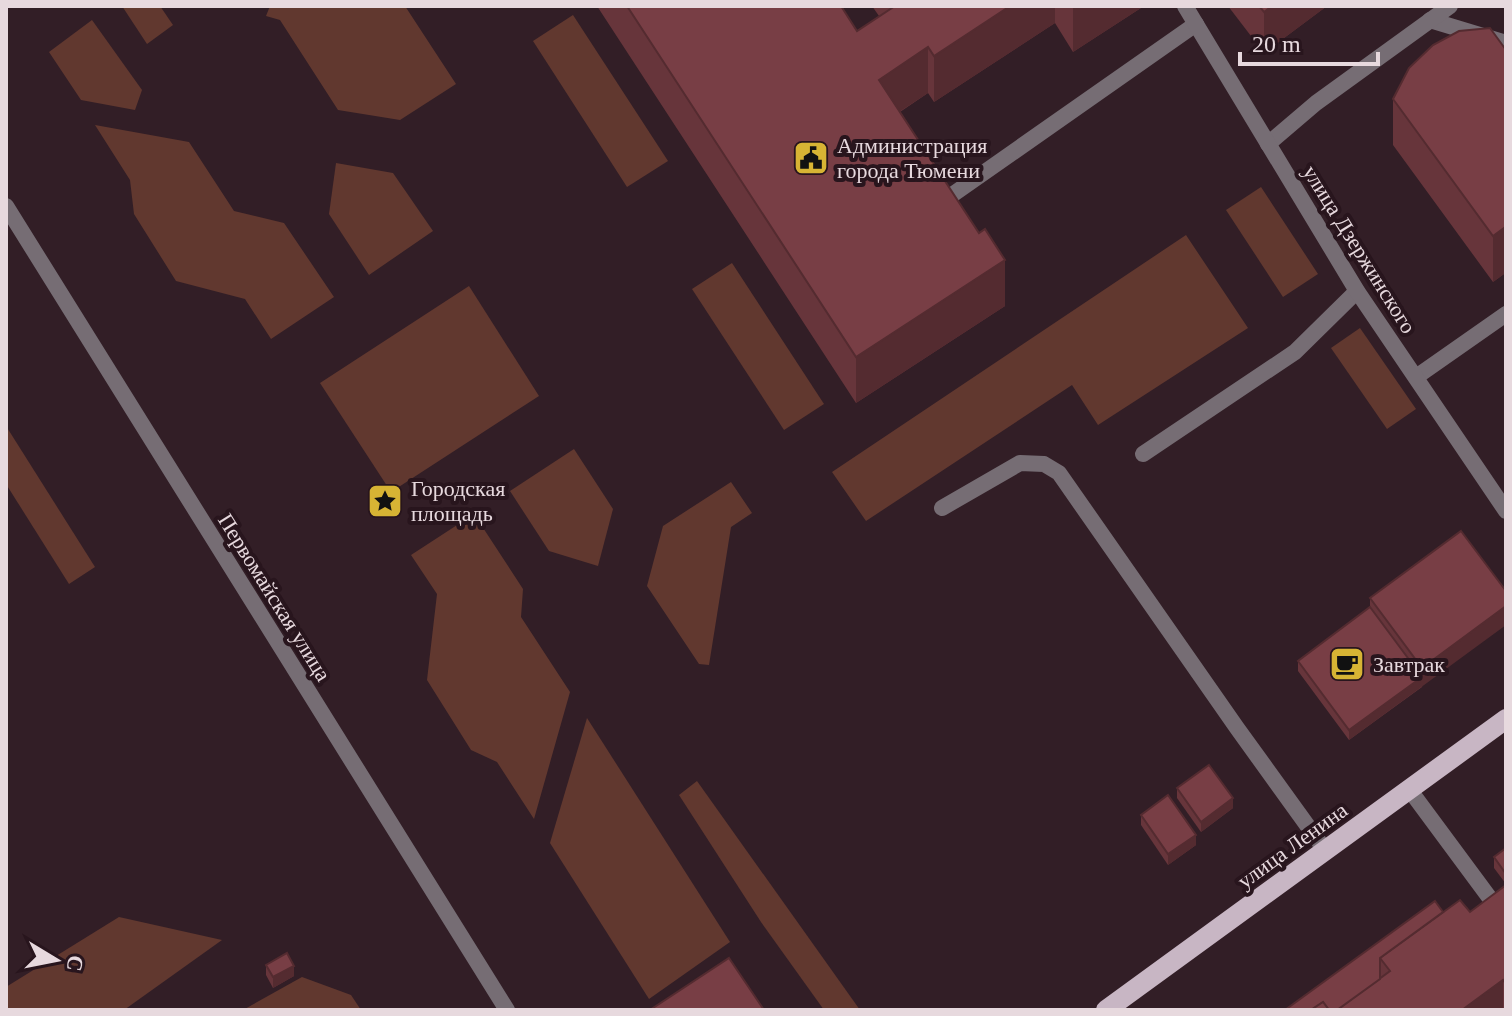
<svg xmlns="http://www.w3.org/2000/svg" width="1512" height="1016" viewBox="0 0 1512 1016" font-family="'Times New Roman',serif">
<rect width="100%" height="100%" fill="#321e26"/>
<g fill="#61382f">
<path d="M122 6H160L173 25 147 44Z"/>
<path d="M270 6H405L456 84 400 120 338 110 280 20 266 16Z"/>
<path d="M573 15 668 161 627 187 533 41Z"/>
<path d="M92 20 142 90 135 110 81 100 49 52Z"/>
<path d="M95 125 189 142 234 211 284 223 334 297 271 339 245 299 176 281 134 214 130 180Z"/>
<path d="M336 163 393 173 433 231 369 275 329 214Z"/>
<path d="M1261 187 1318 274 1283 297 1226 210Z"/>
<path d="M1186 235 1248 328 1098 425 1072 385 866 521 832 472Z"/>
<path d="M732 263 824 404 784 430 692 289Z"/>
<path d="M469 286 539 396 391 492 320 383Z"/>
<path d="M1360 328 1416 409 1387 429 1331 348Z"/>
<path d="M6 426 95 567 69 584 6 484Z"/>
<path d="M574 449 613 509 598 566 549 551 510 491Z"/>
<path d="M731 482 752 513 731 527 709 665 699 664 647 586 663 526Z"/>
<path d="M474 514 523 589 521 617 570 692 534 819 497 762 471 750 427 680 437 594 411 555Z"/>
<path d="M587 718 730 942 649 999 550 843Z"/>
<path d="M697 781 860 1010H824L761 922 679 795Z"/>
<path d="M119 917 222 940 124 1010H6V987Z"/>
<path d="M302 977 351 995 361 1010H243Z"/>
</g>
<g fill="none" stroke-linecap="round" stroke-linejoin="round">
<g stroke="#766d74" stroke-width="16">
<path d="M1430 20 1506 43"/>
<path d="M1268 144 1316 103 1450 6"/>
<path d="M942 202 1196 24"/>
<path d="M1416 377 1506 314"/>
<path d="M1143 454 1295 352 1357 291"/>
<path d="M942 508 1020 463 1044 464 1059 473 1237 728 1325 850"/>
<path d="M1409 789 1506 920"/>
</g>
<path stroke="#766d74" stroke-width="16" d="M1185 6 1357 291 1506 511"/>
<path stroke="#766d74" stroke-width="16" d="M6 206 507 1010"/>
<path stroke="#c8b6c4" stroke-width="20" d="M1106 1010 1506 719"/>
</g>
<g fill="#67353b">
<path d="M597 6H841L857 31 879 16 872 6H1144L1073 52 1055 23 934 102 928 93 900 112 1005 306 856 403Z"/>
<path d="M1228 6H1327L1264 53Z"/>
<path d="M1506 50V277L1504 274 1493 282 1393 145V99Z"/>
<path d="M1461 531 1422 687 1349 740 1298 671V661L1370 607V598Z"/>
<path d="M1177 788 1233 808 1201 832 1177 798Z"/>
<path d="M1141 815 1196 845 1168 865 1141 825Z"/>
<path d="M1506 848V884L1494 868V857Z"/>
<path d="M1506 885V1010H1285L1443 912H1470Z"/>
<path d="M266 965 294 976 273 988 266 975Z"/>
</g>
<g fill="#542b30">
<path d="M1010 6H1055V23L934 102V56Z"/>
<path d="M1073 6H1144L1073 52Z"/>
<path d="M1272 6H1327L1264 53V12Z"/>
<path d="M928 47V93L879 125V80Z"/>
<path d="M1504 228V274L1493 282V236Z"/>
<path d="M1005 260V306L856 403V357Z"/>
<path d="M1506 606V625L1349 740V730L1422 677V668Z"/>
<path d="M1233 798V808L1201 832V822Z"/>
<path d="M1196 835V845L1168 865V854Z"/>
<path d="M294 966V976L273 988V977Z"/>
<path d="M1503 980V1010H1462Z"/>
</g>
<g fill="#783e45" stroke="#542b30" stroke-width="2">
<path d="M627 6H841L857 31 895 6H1010L934 56 928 47 879 80 979 233 985 229 1005 260 856 357Z"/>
<path d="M1259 6H1272L1264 12Z"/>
<path d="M1490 28 1506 50V232L1504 228 1493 236 1393 99 1409 68 1433 45 1459 31Z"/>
<path d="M1461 531 1506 591V606L1422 668 1370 598Z"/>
<path d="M1370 607 1422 677 1349 730 1298 661Z"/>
<path d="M1209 765 1233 798 1201 822 1177 788Z"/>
<path d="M1168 795 1196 835 1168 854 1141 815Z"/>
<path d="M1506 848V874L1494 857Z"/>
<path d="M1506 885V984L1503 980 1462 1010H1337L1390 971 1380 958 1460 900 1470 912Z"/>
<path d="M1435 901 1443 912 1380 958V979L1337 1010H1329L1323 1002 1311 1010H1285Z"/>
<path d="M287 953 294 966 273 977 266 965Z"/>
<path d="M729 958 764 1010H650Z"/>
<path d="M1323 1002 1329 1010H1311Z"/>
</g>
<defs>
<g id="civic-square" transform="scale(1.8)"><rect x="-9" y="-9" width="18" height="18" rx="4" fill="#d7b434" stroke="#28151d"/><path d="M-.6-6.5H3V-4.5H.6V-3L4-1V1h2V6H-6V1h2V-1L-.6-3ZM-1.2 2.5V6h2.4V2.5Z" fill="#111"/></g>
<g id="sight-square" transform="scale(1.8)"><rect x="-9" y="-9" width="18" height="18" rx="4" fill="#d7b434" stroke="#28151d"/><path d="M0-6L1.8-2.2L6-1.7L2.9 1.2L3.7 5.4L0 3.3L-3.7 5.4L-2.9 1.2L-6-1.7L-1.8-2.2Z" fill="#111"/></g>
<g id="cafe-square" transform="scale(1.8)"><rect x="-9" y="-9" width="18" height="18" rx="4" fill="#d7b434" stroke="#28151d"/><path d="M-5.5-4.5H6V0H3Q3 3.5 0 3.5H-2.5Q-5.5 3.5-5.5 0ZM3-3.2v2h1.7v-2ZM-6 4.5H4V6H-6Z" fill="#111"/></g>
</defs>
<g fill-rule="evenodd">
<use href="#civic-square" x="811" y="158"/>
<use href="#sight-square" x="385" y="501"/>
<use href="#cafe-square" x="1347" y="664"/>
</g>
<g text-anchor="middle" stroke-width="8" stroke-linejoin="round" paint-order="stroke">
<g font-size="22" fill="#e7d9de" stroke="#28151d" text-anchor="start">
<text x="837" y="153">Администрация<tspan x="837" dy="25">города Тюмени</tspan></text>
<text x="411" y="496">Городская<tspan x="411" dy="25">площадь</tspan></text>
<text x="1373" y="672">Завтрак</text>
</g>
<g font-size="22" fill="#e7d9de" stroke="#28151d">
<text transform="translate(1360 249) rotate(58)" y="8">улица Дзержинского</text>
<text transform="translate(275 597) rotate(58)" y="8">Первомайская улица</text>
<text transform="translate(1292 845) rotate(-36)" y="8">улица Ленина</text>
</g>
</g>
<rect width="1512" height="1016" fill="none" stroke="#e7d9de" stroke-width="16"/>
<g transform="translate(56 960) rotate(100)" stroke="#28151d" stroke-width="6" paint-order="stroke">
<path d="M0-6L14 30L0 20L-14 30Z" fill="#e7d9de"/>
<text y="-12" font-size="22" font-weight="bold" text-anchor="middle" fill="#e7d9de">С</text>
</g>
<path d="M1240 52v12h138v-12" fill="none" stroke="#e7d9de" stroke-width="4"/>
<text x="1252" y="52" font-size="24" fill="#e7d9de" stroke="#28151d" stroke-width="6" paint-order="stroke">20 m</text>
</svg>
